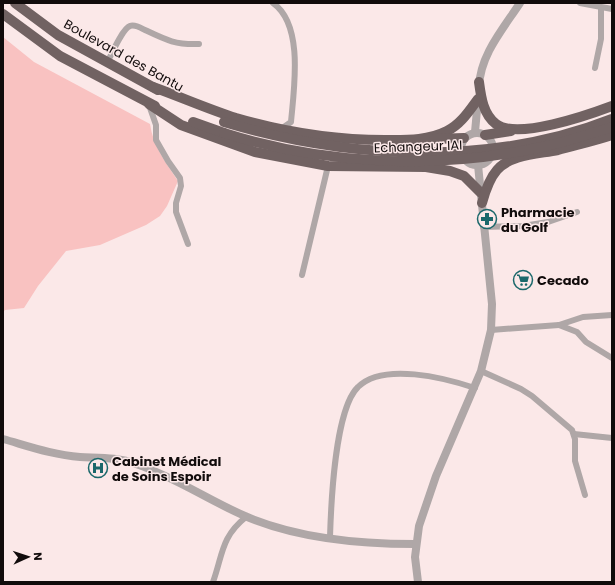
<svg xmlns="http://www.w3.org/2000/svg" width="615" height="585" viewBox="0 0 615 585" font-family="Poppins,sans-serif">
<rect width="100%" height="100%" fill="#fbe8e8"/>
<path fill="#f9c2c1" d="M3 37 34 62 150 124C153 146 166 163 178 181L167 206 160 216 146 225 100 245 66 251 38 286 24 308 5 310 3 312Z"/>
<g fill="none" stroke-linecap="round" stroke-linejoin="round">
<g stroke="#afa7a7" stroke-width="6">
<path d="M273 3C304 25 294 88 291 122L281 129"/>
<path d="M580 3 612 9"/>
<path d="M107 63C111 55 123 28 130 26 135 24 141 28 145 30 166 40 176 45 199 44"/>
<path d="M595 68 601 39V8"/>
<path d="M149 105 156 125V140L168 161 180 178 181 186 176 203V212L188 244"/>
<path d="M483 227 523 226 548 222 577 212"/>
<path d="M302 275 328 166"/>
<path d="M559 325 577 332 586 342 612 358"/>
<path d="M491 330 559 325 583 317 612 315"/>
<path d="M481 371 521 389 532 396 572 430 575 439V461L585 495"/>
<path d="M574 434 612 438"/>
<path d="M330 537C331 505 335 409 358 387 383 362 445 378 475 388"/>
<path d="M213 582C223 554 221 537 246 517"/>
</g>
<g stroke="#afa7a7" stroke-width="8">
<path d="M479 87C480 55 503 29 520 3"/>
<path d="M475 132 478 99"/>
<circle cx="477" cy="149" r="16"/>
<path d="M3 439C28 446 53 455 80 457 99 458 118 457 136 464 175 477 208 500 245 516 296 538 361 544 415 544"/>
<path d="M418 582 415 557 419 526 436 476 481 371 491 330 492 304 478 165"/>
</g>
<g stroke="#716262" stroke-width="10">
<path d="M15 3 58 35 158 90"/>
<path d="M3 14 60 56 155 106"/>
<path d="M479 82C481 97 483 114 496 124 517 140 588 115 612 106"/>
<path d="M153 87C181 97 208 109 236 118 284 132 335 140 385 140 406 140 427 141 447 131 461 124 469 111 478 99"/>
<path d="M149 104 181 125 255 152 328 166 426 167 450 171 464 176 481 193"/>
<path d="M193 122 224 133"/>
<path d="M485 135 511 131"/>
<path d="M434 139 464 138"/>
<path d="M482 203C485 192 489 179 497 170 511 154 539 154 558 150 576 145 594 141 612 135"/>
</g>
<g stroke="#716262" stroke-width="10">
<path d="M224 122C348 159 490 167 612 119"/>
<path d="M224 133C326 165 437 170 542 147 566 142 589 134 612 127"/>
</g>
</g>
<defs>
<g id="pharmacy-ring" transform="scale(1)"><circle r="9.5" fill="#fbe8e8" stroke="#1b686b" stroke-width="1.5"/><path d="M-2-6h4v4h4v4h-4v4h-4v-4h-4v-4h4Z" fill="#1b686b"/></g>
<g id="supermarket-ring" transform="scale(1)"><circle r="9.5" fill="#fbe8e8" stroke="#1b686b" stroke-width="1.5"/><path d="M-6-5.5h2.5l.6 2H6L4.5 2H-2.5L-4.4-4H-6ZM-1.5 3.2a1.3 1.3 0 1 0 .1 0ZM3 3.2a1.3 1.3 0 1 0 .1 0Z" fill="#1b686b"/></g>
<g id="hospital-ring" transform="scale(1)"><circle r="9.5" fill="#fbe8e8" stroke="#1b686b" stroke-width="1.5"/><path d="M-5-5h3v3.5h4V-5h3V5h-3V1.5h-4V5h-3Z" fill="#1b686b"/></g>
</defs>
<g fill-rule="evenodd">
<use href="#pharmacy-ring" x="487" y="219"/>
<use href="#supermarket-ring" x="523" y="280"/>
<use href="#hospital-ring" x="98" y="468"/>
</g>
<g text-anchor="middle" stroke-width="3" stroke-linejoin="round" paint-order="stroke">
<g font-size="13" fill="#110b0b" stroke="#fbe8e8">
<text transform="translate(124 55) rotate(29)" y="5">Boulevard des Bantu</text>
<text transform="translate(418 146) rotate(-2)" y="5">Echangeur IAI</text>
</g>
<g font-size="13" font-weight="bold" fill="#110b0b" stroke="#fbe8e8" text-anchor="start">
<text x="501" y="217">Pharmacie<tspan x="501" dy="15">du Golf</tspan></text>
<text x="537" y="285">Cecado</text>
<text x="112" y="466">Cabinet Médical<tspan x="112" dy="15">de Soins Espoir</tspan></text>
</g>
</g>
<rect width="615" height="585" fill="none" stroke="#110b0b" stroke-width="8"/>
<g transform="translate(28 557) rotate(87)" stroke="#fbe8e8" stroke-width="3" paint-order="stroke">
<path d="M0-3L7 15L0 10L-7 15Z" fill="#110b0b"/>
<text y="-6" font-size="11" font-weight="bold" text-anchor="middle" fill="#110b0b">N</text>
</g>
</svg>
